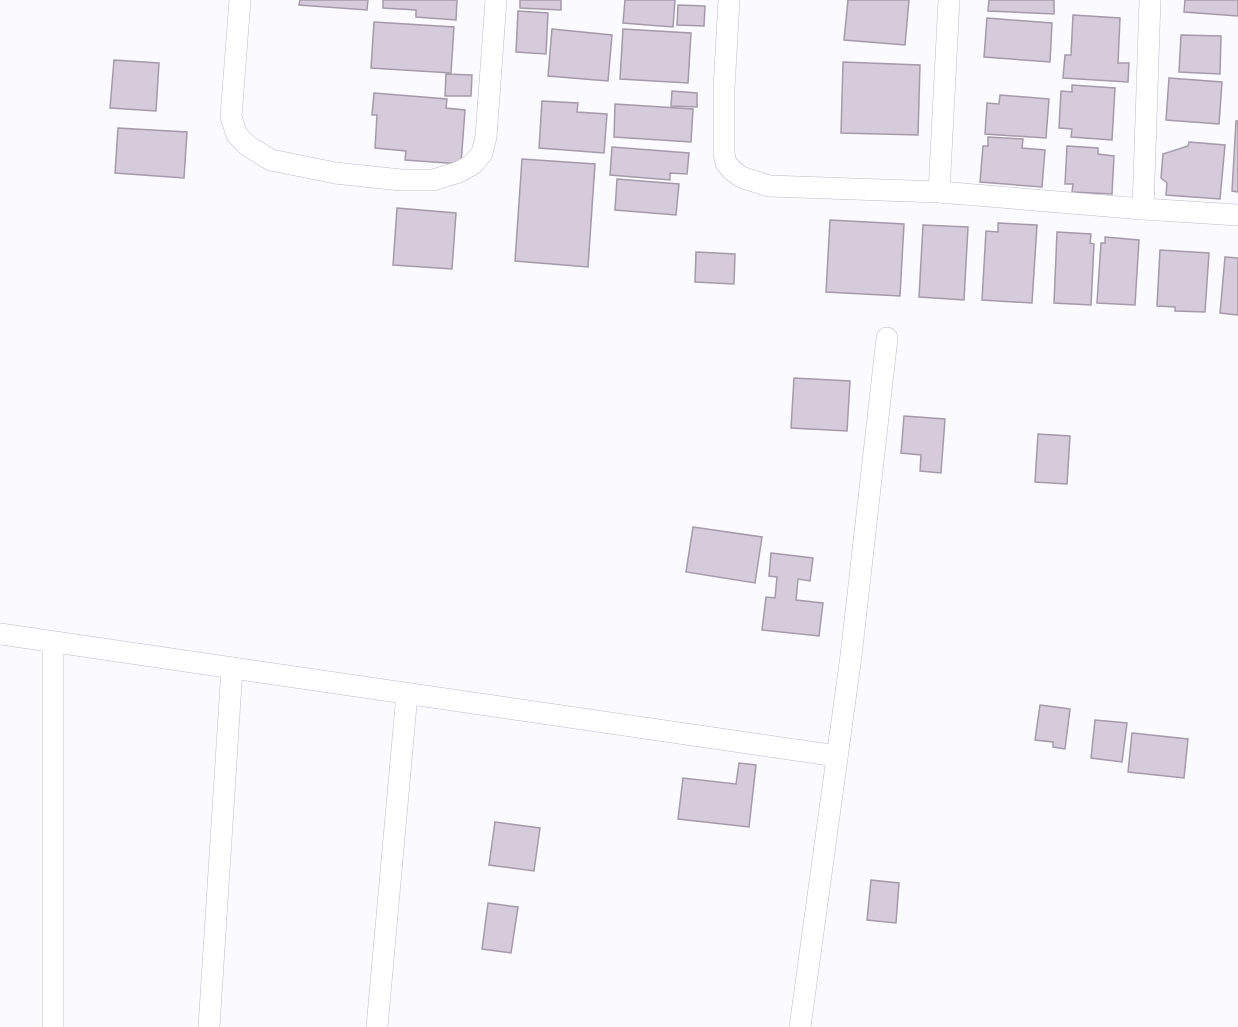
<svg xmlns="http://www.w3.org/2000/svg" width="1238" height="1027" viewBox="0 0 1238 1027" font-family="Poppins,sans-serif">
<rect width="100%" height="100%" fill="#fbfafe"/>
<g fill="#d6cbdb" stroke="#a59aaa" stroke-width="1.5">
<path d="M300 0H368L367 10 299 5Z"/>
<path d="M383 0H457L456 20 416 17V10L383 8Z"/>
<path d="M520 0H561V10L520 8Z"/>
<path d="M625 0H675L673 27 623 23Z"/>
<path d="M848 0H909L905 45 844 40Z"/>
<path d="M989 0H1054V14L988 11Z"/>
<path d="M1185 0H1238V16L1184 12Z"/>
<path d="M678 5 705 6 704 26 677 25Z"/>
<path d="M518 11 548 13 546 54 516 52Z"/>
<path d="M1073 15 1120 18 1118 63H1129L1128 82 1063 78 1065 55H1071Z"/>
<path d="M987 18 1052 23 1050 62 984 57Z"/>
<path d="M374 22 454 27 451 73 371 68Z"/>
<path d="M552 29 612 35 608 81 548 76Z"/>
<path d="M623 29 691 33 688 83 620 79Z"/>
<path d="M1181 35 1221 36 1220 74 1179 72Z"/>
<path d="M114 60 159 63 156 111 110 108Z"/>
<path d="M843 62 920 65 918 135 841 133Z"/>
<path d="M446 74 472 75 471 96H445Z"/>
<path d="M1169 78 1222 82 1219 124 1166 120Z"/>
<path d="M1072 85 1115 88 1112 140 1071 137 1072 129 1059 128 1061 91 1072 92Z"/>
<path d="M672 91 697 93V107L671 106Z"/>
<path d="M374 93 447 99 446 108 465 110 461 164 405 160 406 151 375 148 377 115H372Z"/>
<path d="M1000 95 1049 99 1046 138 985 134 987 103 999 104Z"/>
<path d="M542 101 578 103 577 112 607 114 604 153 539 148Z"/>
<path d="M615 104 693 109 691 142 614 137Z"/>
<path d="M1236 121H1238V192L1232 191Z"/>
<path d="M118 128 187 132 184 178 115 173Z"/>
<path d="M988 137 1023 139 1022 148 1045 150 1042 187 980 182 983 146H988Z"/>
<path d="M1189 142 1225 145 1220 199 1166 195 1167 183 1161 178 1163 154 1188 146Z"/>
<path d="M1067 146 1098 148V154L1114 156 1112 194 1072 192 1073 184H1065Z"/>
<path d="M612 147 689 153 687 174 670 173V180L610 175Z"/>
<path d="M522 159 595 164 588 267 515 261Z"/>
<path d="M617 179 679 184 676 215 615 210Z"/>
<path d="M397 208 456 213 452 269 393 265Z"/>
<path d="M830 220 904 224 900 296 826 292Z"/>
<path d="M998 223 1037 225 1032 303 982 300 986 231 998 232Z"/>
<path d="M923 225 968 227 964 300 919 297Z"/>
<path d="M1057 232 1091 234 1090 243 1094 244 1091 305 1054 303Z"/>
<path d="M1105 237 1139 240 1135 305 1097 303 1101 243H1105Z"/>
<path d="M1160 250 1209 253 1205 312 1175 311V307L1157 306Z"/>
<path d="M696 252 735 254 734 284 695 282Z"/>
<path d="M1225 257 1238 258V315L1220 313Z"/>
<path d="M794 378 850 381 847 431 791 428Z"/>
<path d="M904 416 945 419 941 473 920 471 921 455 901 453Z"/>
<path d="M1038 434 1070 436 1067 484 1035 482Z"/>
<path d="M693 527 762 537 755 583 686 572Z"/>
<path d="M771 553 813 558 810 581 798 579 796 600 823 603 819 636 762 630 766 597 775 598 777 577 769 576Z"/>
<path d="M1040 705 1070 709 1065 749 1053 747V742L1035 740Z"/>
<path d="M1095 720 1127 723 1122 762 1091 758Z"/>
<path d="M1132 733 1188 739 1184 778 1128 772Z"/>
<path d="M739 763 756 765 749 827 678 819 683 778 736 784Z"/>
<path d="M495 822 540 828 534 871 489 865Z"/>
<path d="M871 880 899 883 896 923 867 920Z"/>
<path d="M488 903 518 907 511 953 482 949Z"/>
</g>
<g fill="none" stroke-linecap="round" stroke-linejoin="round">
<g stroke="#bebacc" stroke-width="22">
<g id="minor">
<path d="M240 0 231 117 237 135 248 146 271 160 335 173 401 180H433L459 172 473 164 482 153 486 137 496 0"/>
<path d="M729 0 724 88V154L726 163 732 170 741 177 769 186 939 192 1143 209 1238 215"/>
<path d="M939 192 949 0"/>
<path d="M1143 209 1150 0"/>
<path d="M0 634 837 756"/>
<path d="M53 642V1027"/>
<path d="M209 1027 232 668"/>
<path d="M377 1027 407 694"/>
<path d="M800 1027 851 656 887 338"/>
</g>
</g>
<use href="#minor" stroke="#fff" stroke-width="21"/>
</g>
</svg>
